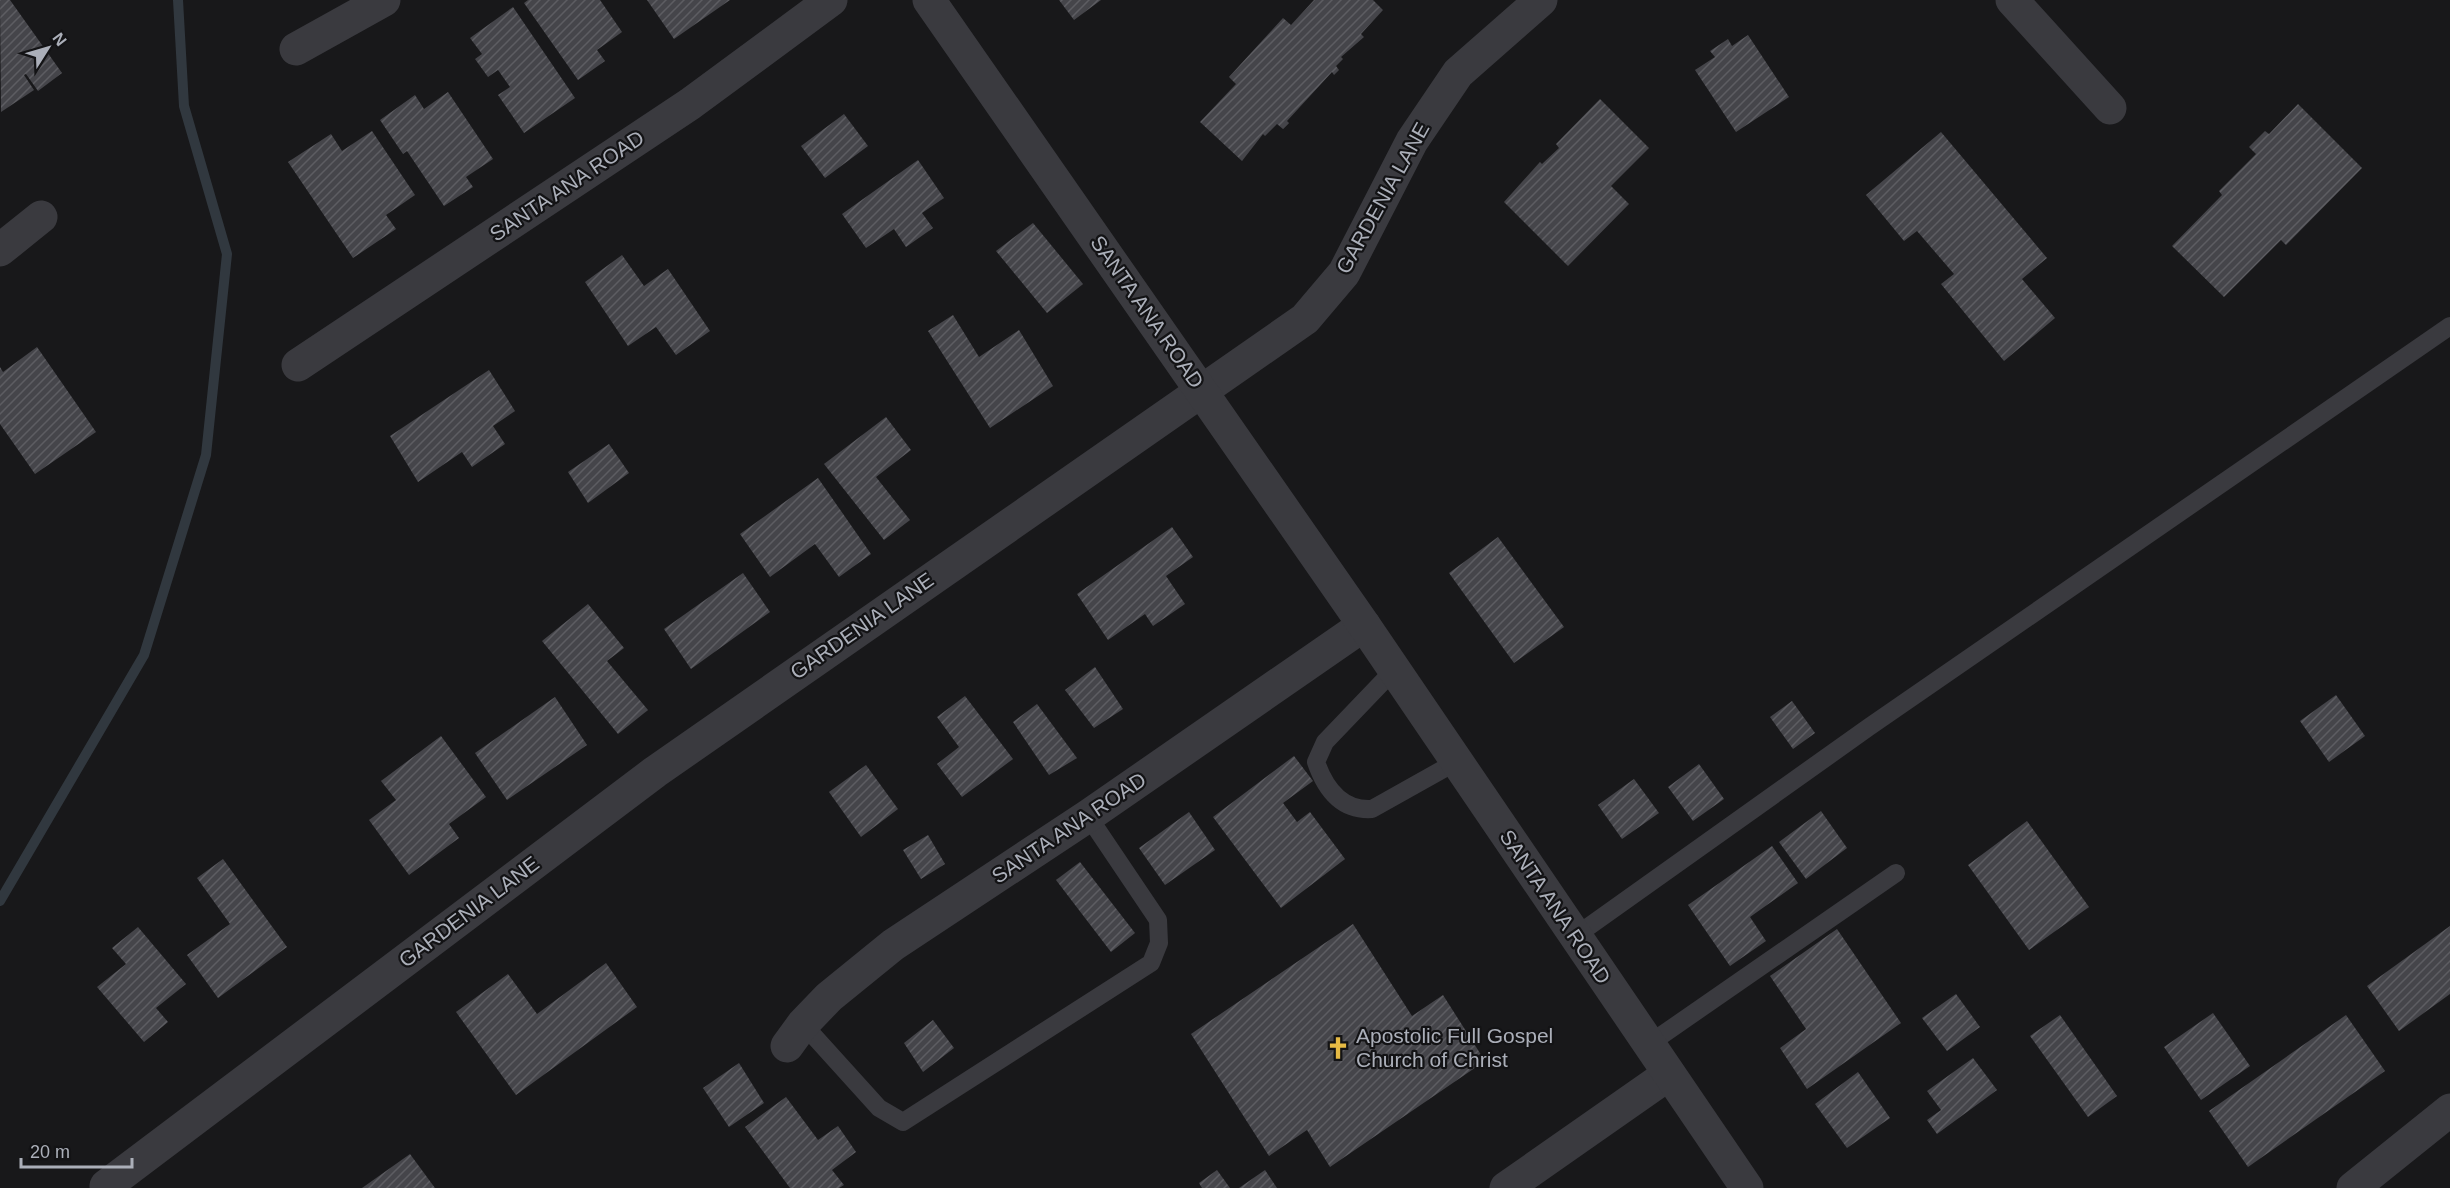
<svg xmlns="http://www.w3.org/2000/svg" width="2450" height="1188" viewBox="0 0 2450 1188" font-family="Helvetica,sans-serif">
<defs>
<pattern id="building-hatch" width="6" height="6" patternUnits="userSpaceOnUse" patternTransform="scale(1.5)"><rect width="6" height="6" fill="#45454a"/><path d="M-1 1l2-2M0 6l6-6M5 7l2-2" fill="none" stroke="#5d5d62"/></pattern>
</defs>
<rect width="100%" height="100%" fill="#18181a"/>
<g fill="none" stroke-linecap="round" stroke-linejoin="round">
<path stroke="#31383f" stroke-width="10" d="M0 901 144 655 206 455 227 254 184 106 178 0"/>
</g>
<g fill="url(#building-hatch)">
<path d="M0 0H10L62 73 38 91 26 74 24 75 34 90 1 112Z"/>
<path d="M528 0H600L622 32 597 50 605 61 578 80 524 3Z"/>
<path d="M647 0H730L674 39Z"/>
<path d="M1059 0H1101L1074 20Z"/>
<path d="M1314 0H1373L1383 10 1361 34 1364 37 1341 57 1343 59 1336 66 1339 70 1334 75 1332 72 1287 121 1289 123 1283 129 1277 124 1265 136 1263 134 1242 161 1200 122 1236 84 1229 77 1283 18 1291 25Z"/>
<path d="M513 7 575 98 524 133 498 95 510 87 498 70 488 77 475 59 482 54 470 38Z"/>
<path d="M1748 35 1789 97 1736 132 1695 70 1715 57 1710 51 1728 39 1732 46Z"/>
<path d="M448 92 493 159 466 177 473 187 444 206 407 151 403 154 380 120 415 95 424 109Z"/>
<path d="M1600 99 1649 148 1611 186 1629 204 1568 266 1504 202 1540 162 1542 164 1559 148 1556 144Z"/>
<path d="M2298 104 2362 168 2286 245 2281 240 2224 297 2172 246 2222 195 2219 191 2256 154 2249 147 2265 131 2269 134Z"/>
<path d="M844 114 868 146 825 178 801 146Z"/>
<path d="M372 131 415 195 386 215 396 229 353 258 288 162 331 134 342 151Z"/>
<path d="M1941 132 2047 258 2022 279 2055 318 2004 361 1941 284 1954 274 1917 231 1904 241 1866 195Z"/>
<path d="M918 160 944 198 922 213 933 228 906 247 894 229 866 248 842 214Z"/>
<path d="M1033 223 1083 284 1047 313 996 251Z"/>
<path d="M622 255 644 286 668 269 710 331 676 355 656 327 628 346 585 282Z"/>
<path d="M953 315 979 357 1019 330 1053 386 990 428 928 331Z"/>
<path d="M37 347 96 432 35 474 0 424V367L3 372Z"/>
<path d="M489 370 515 411 493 426 505 444 472 467 462 452 418 482 390 436Z"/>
<path d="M886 417 911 450 876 477 910 520 884 540 824 464Z"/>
<path d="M609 444 629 473 588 503 568 472Z"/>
<path d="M818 478 871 554 839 577 815 544 770 577 740 534Z"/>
<path d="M1172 527 1193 557 1166 576 1185 604 1153 626 1145 614 1108 640 1077 594Z"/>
<path d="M1498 537 1564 627 1514 663 1449 573Z"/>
<path d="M743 573 770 612 691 669 664 629Z"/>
<path d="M588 604 624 648 607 661 648 710 618 734 542 641Z"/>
<path d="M1095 667 1123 709 1094 728 1065 690Z"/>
<path d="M2336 695 2365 736 2329 762 2300 721Z"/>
<path d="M965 696 1013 759 962 797 937 764 959 747 937 717Z"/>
<path d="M555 697 587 745 507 800 475 753Z"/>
<path d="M1792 701 1815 733 1793 749 1770 717Z"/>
<path d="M1037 704 1077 758 1049 775 1013 722Z"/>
<path d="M441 736 486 797 449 824 459 838 409 875 369 820 396 800 381 781Z"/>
<path d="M1294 756 1313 781 1283 803 1297 822 1310 812 1345 859 1281 908 1213 817Z"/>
<path d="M1699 764 1724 799 1693 821 1668 787Z"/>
<path d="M866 765 898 809 861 837 829 792Z"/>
<path d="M1634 779 1659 813 1622 839 1598 805Z"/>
<path d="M1821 811 1847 848 1806 879 1779 842Z"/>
<path d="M1189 812 1215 850 1165 885 1139 848Z"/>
<path d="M2027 821 2089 907 2029 950 1968 865Z"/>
<path d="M928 835 945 864 921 879 903 850Z"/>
<path d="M1772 846 1798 883 1750 917 1766 941 1730 966 1688 905Z"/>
<path d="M223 859 287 947 218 998 187 955 230 924 197 878Z"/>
<path d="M1080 862 1135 933 1111 952 1056 880Z"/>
<path d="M1353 924 1412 1016 1443 995 1485 1061 1330 1167 1307 1130 1269 1156 1191 1034Z"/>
<path d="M2450 926V994L2399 1031 2367 986Z"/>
<path d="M138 927 186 984 156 1008 168 1022 144 1042 97 987 126 964 112 948Z"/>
<path d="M1837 929 1901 1023 1807 1089 1780 1048 1806 1029 1770 976Z"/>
<path d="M606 963 637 1007 516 1095 456 1012 508 974 537 1014Z"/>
<path d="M1956 994 1980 1027 1947 1051 1922 1018Z"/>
<path d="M2213 1013 2250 1066 2201 1100 2164 1047Z"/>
<path d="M2060 1015 2117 1096 2088 1117 2030 1036Z"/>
<path d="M2346 1015 2385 1071 2248 1167 2209 1111Z"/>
<path d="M933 1020 954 1048 923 1072 904 1043Z"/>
<path d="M1973 1058 1997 1090 1937 1134 1927 1120 1941 1110 1927 1091Z"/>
<path d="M739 1063 764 1103 729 1127 703 1088Z"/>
<path d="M1858 1072 1890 1118 1847 1148 1815 1104Z"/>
<path d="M786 1097 818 1140 838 1126 856 1152 832 1170 844 1185 839 1188H790L745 1127Z"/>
<path d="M410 1154 435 1188H362Z"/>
<path d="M1217 1170 1230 1188H1202L1199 1183Z"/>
<path d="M1265 1170 1277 1188H1239Z"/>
</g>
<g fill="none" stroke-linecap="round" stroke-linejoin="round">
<g stroke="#3a3a3f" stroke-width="18">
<path d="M1394 670 1325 742 1316 762C1325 788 1341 811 1372 809L1456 762"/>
<path d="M1574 937 1869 727 2450 326"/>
<path d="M803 1024 879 1108 903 1122 1151 963 1159 943 1158 920 1088 816"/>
<path d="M1649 1044 1896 873"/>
</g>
<g stroke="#3a3a3f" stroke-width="33">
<path d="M2012 0 2110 108"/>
<path d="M296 49 384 0"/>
<path d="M0 250 41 217"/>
<path d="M298 365 690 104 831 0"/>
<path d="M787 1046 803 1024 829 997 893 945 1088 816 1364 625"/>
<path d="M106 1186 655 772 1305 319 1344 273 1412 141 1458 73 1541 0"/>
<path d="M1506 1188 1669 1074"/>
<path d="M2353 1188 2450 1110"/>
</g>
<path stroke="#3a3a3f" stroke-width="33" d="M929 0 1364 625 1747 1188"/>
</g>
<defs>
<g id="church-bare" transform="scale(1.8)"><path d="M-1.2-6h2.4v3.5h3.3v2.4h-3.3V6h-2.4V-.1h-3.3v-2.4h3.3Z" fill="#e6ba44" stroke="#131315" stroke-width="2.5" paint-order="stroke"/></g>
</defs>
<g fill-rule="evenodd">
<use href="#church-bare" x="1338" y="1048"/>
</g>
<g text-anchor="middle" stroke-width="4.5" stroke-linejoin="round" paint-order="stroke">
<g font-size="21" fill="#abafb9" stroke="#131315">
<text transform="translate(567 186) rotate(-34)" y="7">SANTA ANA ROAD</text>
<text transform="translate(1383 198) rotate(-61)" y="7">GARDENIA LANE</text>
<text transform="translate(1147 312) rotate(55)" y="7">SANTA ANA ROAD</text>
<text transform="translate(862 626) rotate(-35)" y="7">GARDENIA LANE</text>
<text transform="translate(1069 828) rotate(-34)" y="7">SANTA ANA ROAD</text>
<text transform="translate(1555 907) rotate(56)" y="7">SANTA ANA ROAD</text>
<text transform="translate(469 912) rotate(-37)" y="7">GARDENIA LANE</text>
</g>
<g font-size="21" fill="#abafb9" stroke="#131315" text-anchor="start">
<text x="1356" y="1043">Apostolic Full Gospel<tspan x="1356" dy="24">Church of Christ</tspan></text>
</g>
</g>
<g transform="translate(48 48) rotate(53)" stroke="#131315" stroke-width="4.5" paint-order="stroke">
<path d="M0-4.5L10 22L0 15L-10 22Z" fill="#abafb9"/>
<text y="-9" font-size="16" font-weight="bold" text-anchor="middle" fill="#abafb9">N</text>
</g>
<path d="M21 1158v9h111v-9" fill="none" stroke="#abafb9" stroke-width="3"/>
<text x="30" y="1158" font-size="18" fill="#abafb9" stroke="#131315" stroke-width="4.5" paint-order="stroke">20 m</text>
</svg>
